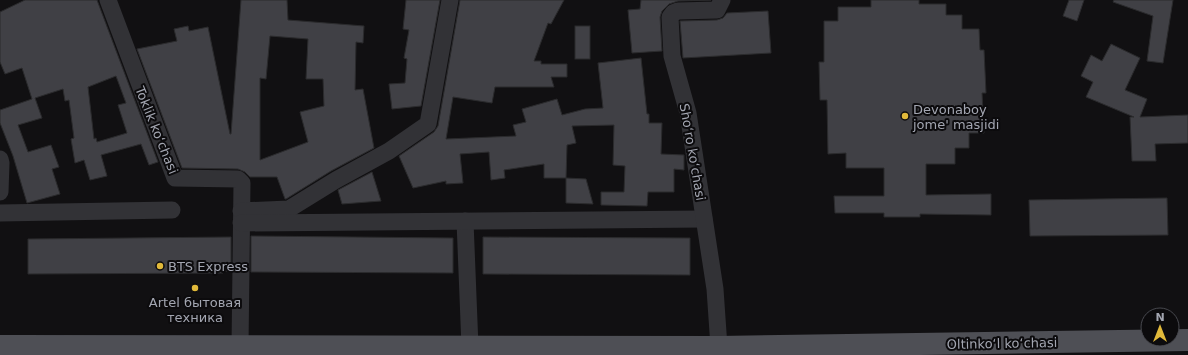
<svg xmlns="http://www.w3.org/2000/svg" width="1188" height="355" viewBox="0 0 1188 355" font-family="'DejaVu Sans',sans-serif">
<rect width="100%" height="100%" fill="#111012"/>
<g fill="#404045" stroke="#2b2b2d" fill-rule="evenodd">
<path d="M25 0H97L158 162 149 165 141 144 101 155 107 176 90 180 84 160 75 163 71 139 74 138 69 100 65 101 63 89 35 98 42 118 18 125 28 152 51 145 59 167 52 169 60 194 27 203 13 156 0 123V110L32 99 22 68 5 74 0 62V12ZM116 76 126 103 118 105 127 133 97 142 96 138 94 139 88 87Z"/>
<path d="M241 0H287L288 20 364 26 363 43 356 42 355 90 363 89 374 148 331 171 286 199H285L277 177H250L245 172 238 169 182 168 137 49 177 41 174 29 188 26 189 31 208 27 230 134H231ZM270 36 308 39 306 79H323L324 106 300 112 308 142 260 160V78L266 79Z"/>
<path d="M406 0H440L421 106 392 109 389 84 405 83 407 59 404 58 409 30 403 29Z"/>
<path d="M460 0H564L551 24 548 23 534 61H541V64H567V77H551L554 87H495L492 103 453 97 446 139 516 136 513 125 526 122 522 109 557 99 562 115 585 109 603 108 598 63 641 58 647 114H649V123H662L661 154 684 155V170L674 169V192H648L647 206 601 205V192H624L625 166 613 165 614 125 572 126 576 143 567 145 566 178H544V164L504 170 505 178 491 180 489 152 460 154 463 183 446 184V181L413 188 399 156 434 132 438 126Z"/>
<path d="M641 0H711L678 1 669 4 662 11 660 17 662 51 632 53 628 10 640 9Z"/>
<path d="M871 0H919V4H946V15H962V29H979L980 50H984L986 93H982L984 133H969V148H955V164H926V195L991 194V215L920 214V217H884V213H835L834 196H884V168H846V153L828 154 827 100H820L819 62H824V21H838V7H871Z"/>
<path d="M1069 0H1084L1077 21 1063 16Z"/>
<path d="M1114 0H1173L1163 63 1147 61 1153 16 1113 2Z"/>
<path d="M768 11 771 53 683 58 680 21 717 20 723 18 727 13Z"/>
<rect x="575" y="26" width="15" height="33"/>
<path d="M1111 44 1140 58 1125 90 1147 99 1140 117 1188 115V143L1155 144 1156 161H1132L1130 117H1134L1086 97 1093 82 1081 76 1091 55 1102 61Z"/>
<path d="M372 172 381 201 342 204 338 190Z"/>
<path d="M566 178 586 179 593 204 566 203Z"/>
<path d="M1167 198 1168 235 1030 236 1029 200Z"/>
<path d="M251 236 453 238V273L251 272Z"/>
<path d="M231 237V272L223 271V273L28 274V239Z"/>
<path d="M483 237 690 238V275L483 274Z"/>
</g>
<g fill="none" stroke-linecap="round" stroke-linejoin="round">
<g stroke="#323236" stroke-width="17">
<path d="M108 0 175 178 238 179 242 183 240 347"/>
<path d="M0 159 1 163 0 192"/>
<path d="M241 211 289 209 336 180 389 151 428 124 450 0"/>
<path d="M0 213 172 210"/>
<path d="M465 221 470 347"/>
<path d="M241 223 704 219"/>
<path d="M719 347 715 289 688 113 672 56 670 17 673 13 678 11 717 10 722 0"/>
</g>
<path stroke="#4e4f55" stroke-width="22" d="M0 346 719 347 1188 340"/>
</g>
<g fill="#e1b93a" stroke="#0c0b0d" stroke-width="1.5">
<circle cx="905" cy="116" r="4"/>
<circle cx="160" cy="266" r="4"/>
<circle cx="195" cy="288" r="4"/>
</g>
<g text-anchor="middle" stroke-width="4" stroke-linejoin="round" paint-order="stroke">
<g font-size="13" fill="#a3a6b1" stroke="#0c0b0d" text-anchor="start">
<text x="913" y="114">Devonaboy<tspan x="913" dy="15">jome' masjidi</tspan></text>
<text x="168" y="271">BTS Express</text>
<text x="195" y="307" text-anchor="middle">Artel бытовая<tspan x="195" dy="15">техника</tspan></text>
</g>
<g font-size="13" fill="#a3a6b1" stroke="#0c0b0d">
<text transform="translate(157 130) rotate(68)" y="5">Toklik koʻchasi</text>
<text transform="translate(693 152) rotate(80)" y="5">Shoʻro koʻchasi</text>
<text transform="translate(1002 343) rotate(-1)" y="5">Oltinkoʻl koʻchasi</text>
</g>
</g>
<g transform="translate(1160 327)"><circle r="19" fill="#0c0b0d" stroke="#48494f"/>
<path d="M0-3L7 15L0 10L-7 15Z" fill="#e1b93a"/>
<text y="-6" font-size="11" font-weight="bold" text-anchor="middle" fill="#a3a6b1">N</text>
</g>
</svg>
